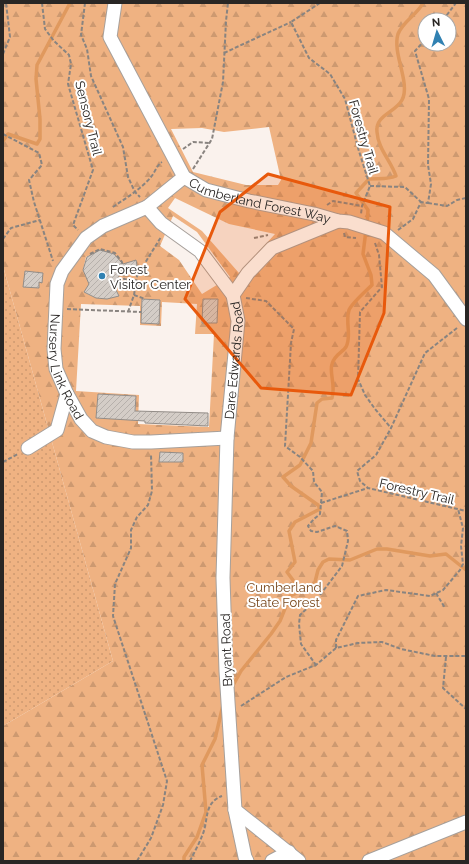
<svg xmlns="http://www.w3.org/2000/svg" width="469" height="864" viewBox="0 0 469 864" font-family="Raleway,sans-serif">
<defs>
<pattern id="grass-dots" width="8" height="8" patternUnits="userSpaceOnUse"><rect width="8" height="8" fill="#efb282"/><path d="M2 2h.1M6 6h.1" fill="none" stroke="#cd9970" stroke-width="1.8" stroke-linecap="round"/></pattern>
<pattern id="forest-firs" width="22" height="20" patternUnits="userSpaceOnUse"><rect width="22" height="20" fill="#efb282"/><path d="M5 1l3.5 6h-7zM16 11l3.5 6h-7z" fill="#cd9970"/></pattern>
<pattern id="building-hatch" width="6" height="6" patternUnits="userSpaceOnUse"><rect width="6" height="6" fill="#d4cdc7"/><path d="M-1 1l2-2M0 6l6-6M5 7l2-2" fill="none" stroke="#b6b0ab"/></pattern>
</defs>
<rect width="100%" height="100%" fill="#faf2ed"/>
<path fill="url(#grass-dots)" d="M3 266 113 661 3 726Z"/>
<path fill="url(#forest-firs)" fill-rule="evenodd" d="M3 3H466V861H3V726L113 661 3 266ZM425 20H449V44H425ZM269 127 281 180 278 185H246L193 172 171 129 202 128 224 132ZM175 198 229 224 275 234 239 273 202 231 168 208ZM173 216 197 232 230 277 202 294 179 260 160 246ZM100 250 114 254 121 270 114 285 119 296C103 300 99 300 84 292L90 284 83 270 86 257ZM142 299 160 300 159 324 141 323ZM203 299H218L217 323 202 322ZM162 302 197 304 195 334H214L209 427 138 424 139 395 76 391 81 304 140 306V325L161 326ZM98 394 136 396 135 420 96 418Z"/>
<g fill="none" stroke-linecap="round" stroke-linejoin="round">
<g stroke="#e0995e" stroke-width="3.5">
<path d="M3 141 8 134 37 144 40 139V119L36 79 37 65 70 3"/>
<path d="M367 224 368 210 356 193 369 179C379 178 387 180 396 176 391 161 378 149 377 132 375 115 395 113 402 100 411 83 392 54 398 34 403 21 417 15 423 3"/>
<path d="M299 592 309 591 315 582 318 570 323 562 329 559 350 560 377 549H387L430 556 446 554 466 570"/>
<path d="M231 689 241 671 271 634 280 621 290 596 299 592 298 587 287 572 295 562 289 531 295 522 320 509 318 505 291 486 283 477 300 465 311 443 317 403 322 399 332 398C336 385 329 373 332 364 335 354 342 353 346 347 352 336 345 322 349 310 352 303 366 291 372 285L371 275 363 254 366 230"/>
<path d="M184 861V857L197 837 206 812 202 765 215 739 223 705"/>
</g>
</g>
<g fill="url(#building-hatch)" stroke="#928c87">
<path d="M100 250 114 254 123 264 136 260 138 271 122 270 114 286 119 296 107 299 96 298 84 292 89 284 83 270 87 257Z"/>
<path d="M25 271 43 273 42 283 39 282V288L23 287Z"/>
<path d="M142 299 160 300 159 324 141 323Z"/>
<path d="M203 299H218L217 323H202Z"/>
<path d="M98 394 136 396 135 411 208 413V426L145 423V421L96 418Z"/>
<path d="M160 452 183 453V462H159Z"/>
</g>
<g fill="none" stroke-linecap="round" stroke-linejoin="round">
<g stroke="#a7a09b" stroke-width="15">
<g id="minor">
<path id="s1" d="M115 3 110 37 184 177 206 190 249 201 314 214 338 221 349 222 384 233 434 275 466 319"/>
<path id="s2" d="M184 177 147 207 103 226 86 238 62 271 57 284 54 349 56 369 67 394 81 419 92 431 106 437 133 442H151L227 438"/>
<path d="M147 207 161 223 200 251 233 295"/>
<path d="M28 448 57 430 67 394"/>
<path d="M235 810 299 861"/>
<path id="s3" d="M247 861 245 857 235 810 226 671 223 578 227 438 238 321 233 295 248 273 272 248 338 221"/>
<path d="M272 861 289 852"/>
<path d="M369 861 466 822"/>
</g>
</g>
<g stroke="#898480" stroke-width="2" stroke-dasharray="4 2" stroke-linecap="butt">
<path d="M42 3 45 29 54 41 69 55 71 64 68 84 93 170 73 225 78 230"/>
<path d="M85 3 81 35 87 49 91 76 123 147 128 177 135 192 140 197"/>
<path d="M320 3 291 22 309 58 330 74 345 99 358 148 370 186 362 206 361 214"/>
<path d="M443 20 456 3"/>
<path d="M224 53 291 22"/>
<path d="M3 54 10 37 6 3"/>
<path d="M3 134 39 153 42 165 29 180 34 202 53 261"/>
<path d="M183 149 193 142 209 143"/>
<path d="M193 169 212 139 223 82 226 21 228 3"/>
<path d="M370 186 405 187 421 202"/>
<path d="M428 203 447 206 457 200 466 198"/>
<path d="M327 205 333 201 362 206"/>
<path d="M113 207C126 198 141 189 151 177 155 172 157 165 162 162"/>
<path d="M398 230 413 219 421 202 428 203 431 184 428 165 429 99 415 51 425 40"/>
<path d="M344 233 345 237 356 238"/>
<path d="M254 238 268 235"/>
<path d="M3 239 11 228 40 220"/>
<path d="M375 243 379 255 382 287 360 312 358 379 365 395 375 409 391 428"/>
<path d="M90 254 100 249 115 253 122 262 124 279 136 281"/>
<path d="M134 295 145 299"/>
<path d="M246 298 266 301 294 329 291 343 285 446 300 457 313 471 314 482 322 492 320 514 314 519 308 526 311 531 317 532 335 526 347 531 348 541 342 566 317 599 300 615 299 624 301 644 316 665"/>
<path d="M67 309 141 312"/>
<path d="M128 312 134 295 137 276 161 237"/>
<path d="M457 328 425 353 391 428 376 455 357 471 360 481 368 488 466 511"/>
<path d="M3 462 18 454"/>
<path d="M321 503 368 488"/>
<path d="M436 593 445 608"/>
<path d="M336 648V640L358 596 386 590 430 596 443 590 460 570 463 564 461 546 463 528 458 509"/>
<path d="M446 657 443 688 466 709"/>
<path d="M241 706 286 677 316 665 336 648 358 643 382 642 401 649 435 656H466"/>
<path d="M137 861 151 838 163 805 167 781 113 616 115 584 131 548V530L137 517 148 505 152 491 151 454"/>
<path d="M190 861C194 853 199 844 202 836 209 821 203 803 222 796"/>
</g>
<use href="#minor" stroke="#fff" stroke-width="13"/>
</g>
<path fill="#e8590c" fill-opacity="0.2" stroke="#e8590c" stroke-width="3" stroke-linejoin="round" d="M268 174 390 207 384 313 351 395 261 388 185 299 220 212Z"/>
<circle fill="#3081b2" stroke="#fff" stroke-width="1.5" cx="102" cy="276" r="4"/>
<g text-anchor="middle" stroke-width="4" stroke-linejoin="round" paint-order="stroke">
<g font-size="13" fill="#292624" stroke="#fff">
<text transform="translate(89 118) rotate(76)" y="5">Sensory Trail</text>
<text transform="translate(364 137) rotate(74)" y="5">Forestry Trail</text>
<text dy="5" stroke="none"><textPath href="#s1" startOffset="273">Cumberland Forest Way</textPath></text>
<text dy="5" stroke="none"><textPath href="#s3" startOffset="503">Dare Edwards Road</textPath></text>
<text dy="5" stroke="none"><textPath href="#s2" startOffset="256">Nursery Link Road</textPath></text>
<text transform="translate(417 491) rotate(13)" y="5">Forestry Trail</text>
<text transform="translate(226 650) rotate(-92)" y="5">Bryant Road</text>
</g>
<g font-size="13" fill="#292624" stroke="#fff" text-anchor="start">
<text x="110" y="274">Forest<tspan x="110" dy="15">Visitor Center</tspan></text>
</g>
<g font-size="13" fill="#79491e" stroke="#fff">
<text x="284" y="592">Cumberland<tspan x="284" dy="15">State Forest</tspan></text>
</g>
</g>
<rect width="469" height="864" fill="none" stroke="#292624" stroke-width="8"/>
<g transform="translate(437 32) rotate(355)"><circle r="19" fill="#ffffff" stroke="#a9a8a7"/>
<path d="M0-3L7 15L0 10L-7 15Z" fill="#3081b2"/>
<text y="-6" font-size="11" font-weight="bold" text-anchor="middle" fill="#292624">N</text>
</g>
</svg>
